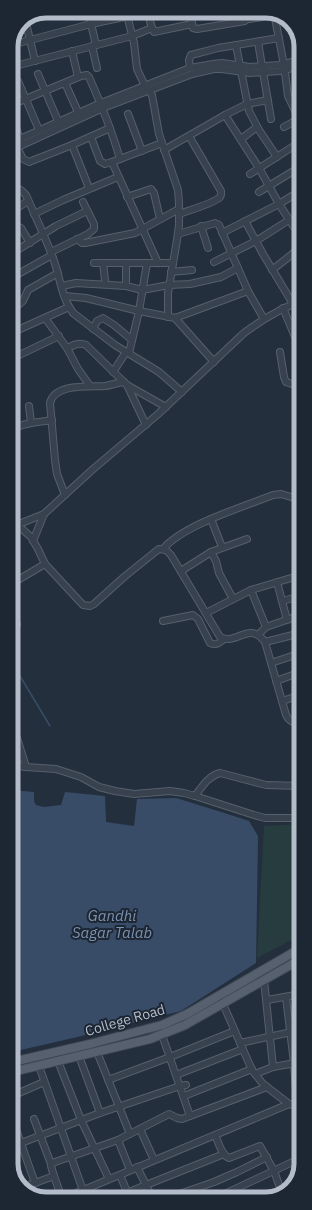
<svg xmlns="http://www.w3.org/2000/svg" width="312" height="1210" viewBox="0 0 312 1210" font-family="'IBM Plex Sans',sans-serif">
<rect width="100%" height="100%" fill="#242f3e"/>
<path fill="#263c3f" d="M301 824V935L257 958 264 826Z"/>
<path fill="#394c67" d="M11 790 34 792V801L36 805 44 807 61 805 65 792 105 796 106 822 134 826 137 799 176 798 218 811 249 821 258 836 256 963 181 1011 73 1038 12 1052Z"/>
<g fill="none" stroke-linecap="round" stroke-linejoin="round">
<path stroke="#394c67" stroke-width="1.5" d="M11 661 50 726"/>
<g stroke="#565f6c" stroke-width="8">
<g id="minor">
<path d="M88 11 96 45"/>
<path d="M126 11 134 43 137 69 145 86 152 95 159 134 178 190 179 203V225L177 240 168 293V317"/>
<path d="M147 11 152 28 154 32 192 24"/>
<path d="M190 11 193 28 197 29 245 21 250 17 249 11"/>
<path d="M274 13 284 65 288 96 300 121"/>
<path d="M25 19 35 61"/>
<path d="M249 19 275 15"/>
<path d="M25 20 59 11"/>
<path d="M258 42 262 66"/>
<path d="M11 45 91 24 152 11"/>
<path d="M236 45 240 66"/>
<path d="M92 46 97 68"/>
<path d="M72 51 78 77"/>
<path d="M11 67 132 36 152 28 153 29"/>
<path d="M190 68 189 60 191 55 195 54 218 48 279 38"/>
<path d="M241 71 249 111 259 130 277 157"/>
<path d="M263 72 271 119"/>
<path d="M38 74 58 121"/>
<path d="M18 81 39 130"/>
<path d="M65 83 78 112"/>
<path d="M11 105 81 76 87 75 89 77C101 104 112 131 120 159"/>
<path d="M128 114 142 151"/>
<path d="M11 115 20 139"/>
<path d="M225 115 259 168 279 204 294 227"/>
<path d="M284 127 299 119"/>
<path d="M91 137 100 161 105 164 112 162 162 143"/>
<path d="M241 139 257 127"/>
<path d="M11 143 101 103 190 68 213 64 222 63 250 67 280 65 300 60"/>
<path d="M16 145 23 159 29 162 72 145 110 128"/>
<path d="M72 145 89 188"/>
<path d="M11 150 103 108 192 74 214 69H222L250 73 280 71 300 66"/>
<path d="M164 150 225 115 247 104 268 100"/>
<path d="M112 162 158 263"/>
<path d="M250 174 300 142"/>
<path d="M11 192 19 189 22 191 26 195C35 216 45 236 53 258 60 276 61 297 73 313L115 345 159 372 182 392"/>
<path d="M259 192 300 167"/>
<path d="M127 197 151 189 154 193 160 219"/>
<path d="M11 212 28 201"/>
<path d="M34 214 63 200 118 177"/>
<path d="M179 214C187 211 215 203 220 197 222 194 221 193 221 191L189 136"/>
<path d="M245 221 263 254 293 304"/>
<path d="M201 226 208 248"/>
<path d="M11 229 17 226 21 228 30 243"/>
<path d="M222 233 279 204 300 191"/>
<path d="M178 234 215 223 219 225 248 291 264 319"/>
<path d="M77 239 82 243H85L135 233 179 209"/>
<path d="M51 252 88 234 94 229V224L83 202"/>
<path d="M11 254 56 226 87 211"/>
<path d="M214 262 256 241 289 220"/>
<path d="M94 263H173"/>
<path d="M103 263 105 280"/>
<path d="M272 270 300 248"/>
<path d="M171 272 192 270"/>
<path d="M11 278 52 255"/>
<path d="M62 286 76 283 126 286 142 290 169 285 190 284 221 277 238 268"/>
<path d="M126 286V263"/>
<path d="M11 295 19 304"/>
<path d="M65 296 86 298 139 311 175 318 248 291"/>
<path d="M283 308 298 344 301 354"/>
<path d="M11 310 23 301 28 290 58 273"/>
<path d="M45 318 67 348 78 369 90 386"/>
<path d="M175 318 214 362"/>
<path d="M93 329 97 321 103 318 114 325 132 340"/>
<path d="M11 333 69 307"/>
<path d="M67 348C74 345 79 342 86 345L127 385 166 407"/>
<path d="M280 352 284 377 286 382 292 384 301 383"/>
<path d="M129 353 139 311 147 263"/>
<path d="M11 359 59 336"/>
<path d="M113 372 126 352"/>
<path d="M127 385 146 425"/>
<path d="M29 406 31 423"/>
<path d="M13 441 12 431C17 423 42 422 52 420"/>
<path d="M65 495 57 474 55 460 50 403C55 383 89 387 105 386 111 385 117 383 124 382"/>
<path d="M211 519 222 547"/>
<path d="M11 526 22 529 31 537 38 549 45 564 83 605 90 606 94 604 124 577 155 552 159 549 166 550 171 555 220 637C238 646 248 620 265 642L286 715C289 721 293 724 301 721"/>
<path d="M14 526 44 514 92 470 157 415 244 333C263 319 279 309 301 301"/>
<path d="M33 541 44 514"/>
<path d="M163 549C183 525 243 507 273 495L281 494 301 500"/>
<path d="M211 552 216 561 219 573 233 599"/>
<path d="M181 571 211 552 247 539"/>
<path d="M277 582 287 620"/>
<path d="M11 584 45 564"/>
<path d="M251 590 266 627"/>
<path d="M282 601 301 596"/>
<path d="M206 613 251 590 301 575"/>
<path d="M11 614 17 624"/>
<path d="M163 621 193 615 198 619 210 643C216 646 220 643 224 639"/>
<path d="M258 635 266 627 301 615"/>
<path d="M265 642 301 633"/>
<path d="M271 663 301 653"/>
<path d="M276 681 301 672"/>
<path d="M282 701 301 695"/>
<path d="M11 719 26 767"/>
<path d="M11 765 26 767 56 769 81 777 99 787 115 791 134 794 170 791 184 793 195 796C202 787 208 776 220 773L266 785 301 786"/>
<path d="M195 796 254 815 265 818H301"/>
<path d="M294 952 301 976"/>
<path d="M264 980 273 1067"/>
<path d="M218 996 223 1004 252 1070 263 1084 289 1104 301 1108"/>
<path d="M286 997 294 1063 297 1106"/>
<path d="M267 1000 301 994"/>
<path d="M162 1035 190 1116"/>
<path d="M240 1043 301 1030"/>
<path d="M97 1052 130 1134"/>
<path d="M79 1056 100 1113"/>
<path d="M58 1061 81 1120 109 1179"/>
<path d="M39 1066 86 1199"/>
<path d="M255 1074 273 1067 301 1062"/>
<path d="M176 1075 243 1049"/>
<path d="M108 1080 170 1057 232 1032"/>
<path d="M12 1096 44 1082"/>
<path d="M184 1096 252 1069"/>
<path d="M12 1118 35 1183"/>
<path d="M34 1119 51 1164"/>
<path d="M140 1129 154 1160"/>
<path d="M215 1135C219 1143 221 1155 229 1158L260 1146 274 1171 282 1193"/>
<path d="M118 1140 130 1170"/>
<path d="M21 1143 100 1113 180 1086 186 1085"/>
<path d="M137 1167 153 1199"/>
<path d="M120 1175 130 1199"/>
<path d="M54 1176 51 1166V1164L55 1162 118 1140 169 1114 177 1118 182 1119 267 1087"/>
<path d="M21 1188 54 1176 62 1199"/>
<path d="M127 1193 146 1185 224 1154"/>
<path d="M216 1198 301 1158"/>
<path d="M62 1199 289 1104"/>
<path d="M165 1199 214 1182 237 1172 267 1157"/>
</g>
</g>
<g stroke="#414a57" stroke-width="10">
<g id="major">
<path d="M12 1062 90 1044 162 1025 187 1014 301 948"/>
<path d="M12 1072 150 1039 185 1025 301 959"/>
</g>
</g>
<use href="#minor" stroke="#38414e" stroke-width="6"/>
<use href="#major" stroke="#56606e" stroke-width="8"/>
</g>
<g text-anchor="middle" stroke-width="4" stroke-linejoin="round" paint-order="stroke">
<g font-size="14" fill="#b4bcc9" stroke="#1d2633">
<text transform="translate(125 1020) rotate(-16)" y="5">College Road</text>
</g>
<g font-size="15" font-style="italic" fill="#7c92b1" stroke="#1d2633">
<text x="112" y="921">Gandhi<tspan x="112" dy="17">Sagar Talab</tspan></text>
</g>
</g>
<path d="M0 0H312V1210H0ZM46 18H266A28 28 0 0 1 294 46V1164A28 28 0 0 1 266 1192H46A28 28 0 0 1 18 1164V46A28 28 0 0 1 46 18Z" fill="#1d2633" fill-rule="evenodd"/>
<path fill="none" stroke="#b4bcc9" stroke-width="5" d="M46 18H266A28 28 0 0 1 294 46V1164A28 28 0 0 1 266 1192H46A28 28 0 0 1 18 1164V46A28 28 0 0 1 46 18Z"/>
</svg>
